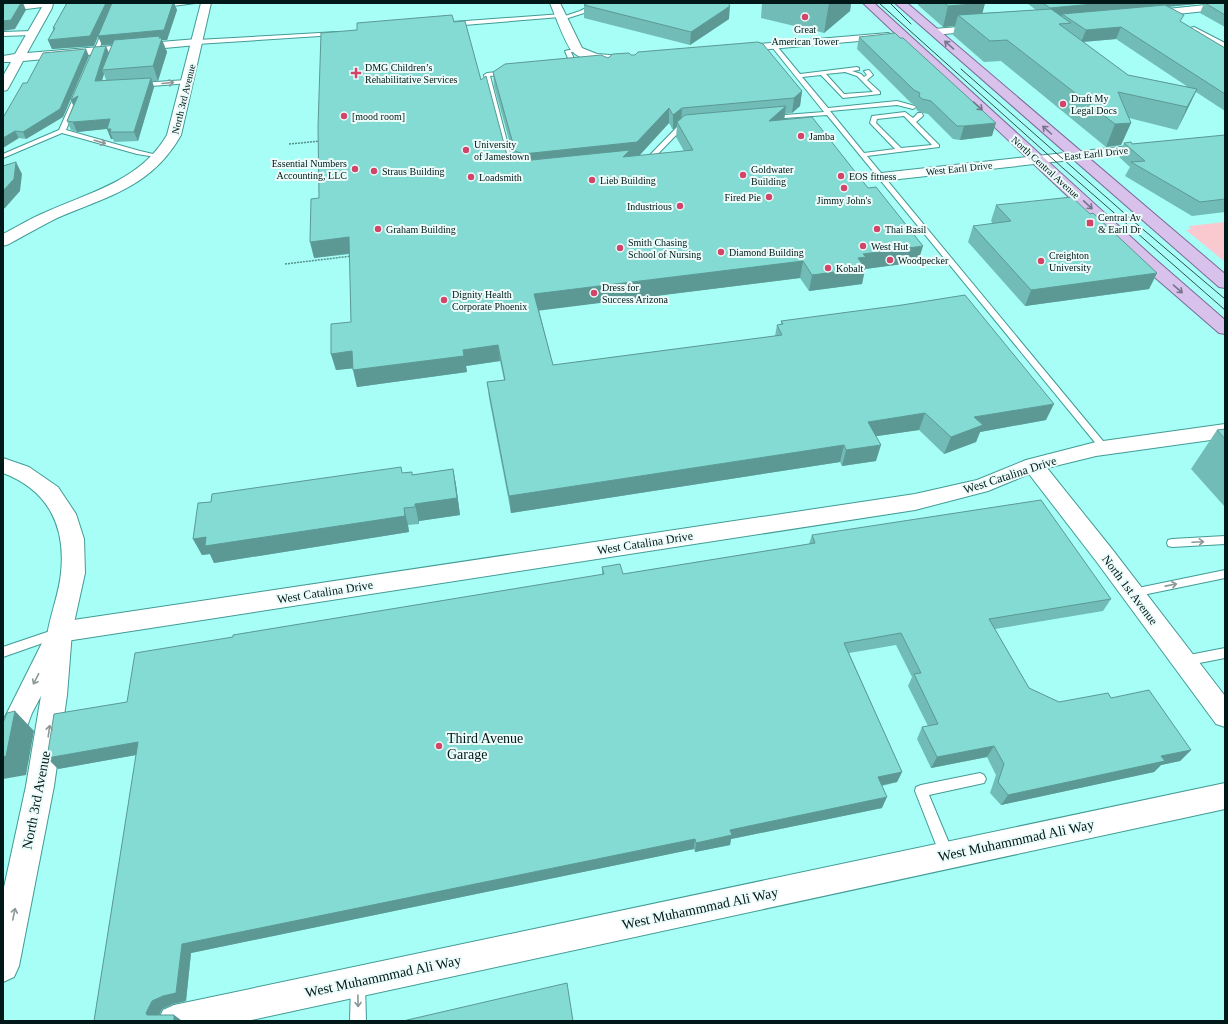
<svg xmlns="http://www.w3.org/2000/svg" width="1228" height="1024" viewBox="0 0 1228 1024" font-family="'Times New Roman',serif">
<rect width="100%" height="100%" fill="#a6fef6"/>
<path fill="#fac9d0" d="M1225 222V262L1186 230 1191 229 1189 226Z"/>
<g fill="none" stroke-linecap="round" stroke-linejoin="round">
<g stroke="#429b95" stroke-width="2">
<g id="service">
<path d="M114 3H118L95 59 90 60Z"/>
<path d="M178 3H195L173 6 171 5Z"/>
<path d="M596 3H602L584 13 562 20 559 18 580 11Z"/>
<path d="M562 14 563 15 560 17 452 26 449 24 452 22Z"/>
<path d="M3 32 32 31 35 33 32 35 3 36Z"/>
<path d="M337 32 338 33 335 35 197 44 194 42 197 40Z"/>
<path d="M772 45H776L800 74 857 67 859 68V70L852 71 861 74 864 77 867 75 864 71 869 70 873 75 867 80 880 92V94L843 98 821 75 802 77 828 108 897 101 915 106 916 107 913 109 897 105 830 111 864 153 895 149 870 123 872 116 905 112 913 118 918 113H922L923 116 916 122 939 145V147L867 156 1108 447 1110 449 1108 451H1102L827 115 770 119 769 118 772 116 824 112 772 47ZM845 72 857 76 873 92 844 94 826 74ZM904 116 932 145 901 148 876 123 877 119Z"/>
<path d="M577 48 580 50 579 51 571 52 579 70 576 72 573 70 565 51Z"/>
<path d="M507 71 510 73 509 74 490 76 514 168 511 170 508 168 484 75 487 73Z"/>
<path d="M187 80 189 81V83L139 87 136 85 139 83Z"/>
<path d="M79 90 82 92 66 130 140 151 162 156V158L137 154 62 133 3 158V154L59 130 76 92Z"/>
<path d="M679 125 687 124 690 126 683 128 651 161 641 162V160L647 158Z"/>
<path d="M1225 536V544L1172 547 1168 546 1167 543 1168 540 1172 539Z"/>
<path d="M1225 570V578L1133 597 1129 596 1128 593 1129 590 1133 589Z"/>
<path d="M56 629 60 631 62 634 60 637 3 657V647Z"/>
<path d="M1225 648V658L1184 666 1180 664 1178 661 1180 658 1184 656Z"/>
<path d="M980 773 984 775 986 779 984 783 929 795 954 855 952 860 947 862 942 860 915 791 916 787 921 785Z"/>
<path d="M358 977 363 979 365 984 366 1021H350L351 984 353 979Z"/>
</g>
</g>
<g stroke="#429b95" stroke-width="2">
<g id="minor">
<path d="M25 3H53L52 8 27 53 197 39 203 42 197 45 23 61 9 87 7 90 3 91V76L11 62H3V56L15 54 42 7 3 12V6Z"/>
<path d="M550 3H560L582 48 597 54 623 56 625 58 623 60C610 64 581 62 572 51 565 43 555 15 550 3Z"/>
<path d="M1225 3V9L1148 17 1143 14 1148 11Z"/>
<path d="M983 25 988 28 987 30 934 35 929 32 934 29Z"/>
<path d="M1194 27 1225 43V51L1190 32 1189 30 1190 28Z"/>
<path d="M888 33 894 36 892 38 736 52 732 51 730 49 732 47 736 46Z"/>
<path d="M1148 144 1153 145 1155 148 1153 151 881 181 876 180 874 177 876 174 881 173Z"/>
<path d="M1225 424V438L1096 456 1047 468 1112 549 1225 696V727L1216 724 1096 561 1029 474 988 491 915 510 60 642 52 639 48 632 52 625 60 622 915 494 977 480 1026 460 1096 442Z"/>
<path d="M1225 783V809L247 1021H158L163 1010 174 1005Z"/>
</g>
</g>
<g stroke="#429b95" stroke-width="2">
<g id="tertiary">
<path d="M201 3H211L181 135C152 187 108 196 57 218 41 226 25 235 9 244L3 246V234C17 227 31 218 46 212 91 192 141 180 167 135Z"/>
<path d="M3 458 29 467 58 487 76 514 84 539 85 573 72 632 67 695 54 786 19 966 14 977 3 982V892L26 786 41 696 32 713 13 764 3 768V721L45 637 47 636C50 615 59 594 61 573 66 526 48 490 3 473Z"/>
</g>
</g>
<g stroke="#7c6b98" stroke-width="2">
<g id="primary">
<path d="M863 3H874L1155 259 1225 320V334L1219 333 1143 267Z"/>
<path d="M895 3H907L1225 274V288L1219 287Z"/>
</g>
</g>
<g stroke="#56908b" stroke-width="1.5" stroke-dasharray="2 1" stroke-linecap="butt">
<path d="M289 144 321 141"/>
<path d="M285 264 352 256"/>
</g>
<use href="#service" fill="#fff" fill-rule="evenodd"/>
<use href="#minor" fill="#fff" fill-rule="evenodd"/>
<use href="#tertiary" fill="#fff" fill-rule="evenodd"/>
<use href="#primary" fill="#d8c1eb" fill-rule="evenodd"/>
<g stroke="#2a524f" stroke-width="1">
<path d="M879 3 1064 169 1225 310"/>
<path d="M890 3 911 24"/>
<path d="M961 69 1132 220 1225 299"/>
</g>
</g>
<g fill="#71bcb6" fill-rule="evenodd">
<path d="M67 3H174L177 10 167 40H162L167 52 158 81H152L154 87 138 141 114 142 113 139H111L107 129 77 132 71 130 67 121 73 105 71 100 109 52 112 45H102L98 36 94 46 52 49 48 40 53 30V28ZM104 74 106 80H102Z"/>
<path d="M762 3H851L850 11 824 33 761 18Z"/>
<path d="M918 3H985L982 13 1036 10 1027 3H1225V27L1200 13 1204 3 1168 7 1181 22 1225 48V111L1196 92 1177 130 1129 118 1131 123 1121 145 1106 147 1001 61 984 62 953 35 955 26 943 27 918 5ZM1116 39 1188 87 1128 75 1083 42Z"/>
<path d="M584 5 729 19 690 45 584 18Z"/>
<path d="M454 22 481 80 507 155 514 158 494 86 493 72 631 55 802 91 800 106 792 113 785 114 784 120 918 262 865 269 862 284 809 291 800 278 539 310 553 365 775 336 777 325H781V321L1046 420 980 432 976 442 944 454 919 430 876 436V461L842 466 840 462 511 513 489 398 487 382 504 380 500 361 466 366 467 372 357 387 353 368 336 370 331 354 351 322 350 254 314 258 319 198ZM669 123 673 130 677 126 676 137 684 151 639 156Z"/>
<path d="M859 37 992 136 960 140 953 139 928 114 919 112 916 109 917 106 911 103 857 49Z"/>
<path d="M89 56 63 117 26 139 19 138 4 116 27 83Z"/>
<path d="M1225 135V212L1192 216 1125 176 1130 167 1118 156 1124 143 1132 144Z"/>
<path d="M996 205 1090 214 1157 273 1149 289 1025 306 968 242 973 226 993 224 991 221Z"/>
<path d="M1225 429V507L1191 469 1217 430Z"/>
<path d="M453 469 456 485 460 515 419 521V524L408 525 409 532 214 563 210 554 202 555 193 539 403 473 412 472V475Z"/>
<path d="M812 535 1111 599 1103 611 995 629 1029 688 1059 702 1111 698 1191 750 1180 761 1161 765 1154 772 1001 805 990 793 996 775 987 757 931 768 917 739 922 727 928 726 908 686 912 677 896 645 849 653 902 772 897 782 882 786V808L731 839 730 845 695 852 694 849 191 953 186 1001 173 1004 162 1009 159 1015H174L182 1021H94L136 755 58 769 127 702 602 575V567L623 574 809 544Z"/>
</g>
<g fill="#5c9994">
<path d="M21 3H23L26 10 15 29 3 31V21Z"/>
<path d="M106 3H174L177 10 167 40H162L167 52 158 81 153 66 159 41 102 45 98 36 94 46 52 49 48 40Z"/>
<path d="M829 3H851L850 11 824 33Z"/>
<path d="M985 3 980 23 958 15 955 26 943 27 948 6Z"/>
<path d="M1104 3H1208L1066 16 1062 14V16L1047 17 1050 8Z"/>
<path d="M730 6 729 19 690 45 691 32Z"/>
<path d="M1121 27 1116 39 1081 42 1086 30Z"/>
<path d="M3 35 4 37 3 47Z"/>
<path d="M106 46 110 55 102 70 104 74 99 90 95 81Z"/>
<path d="M86 49 89 56 63 117 26 139 23 132Z"/>
<path d="M151 78 154 87 138 141 134 132Z"/>
<path d="M1197 89 1187 110 1177 130 1187 107Z"/>
<path d="M802 91 800 106 792 113 794 98Z"/>
<path d="M78 96 75 109 71 100Z"/>
<path d="M786 106 784 120 769 121Z"/>
<path d="M669 108V123L637 158 524 169 523 154Z"/>
<path d="M682 108 681 123 677 122V126L673 130V115Z"/>
<path d="M110 119 114 128 77 132 73 122Z"/>
<path d="M996 123 992 136 960 140 964 126Z"/>
<path d="M1131 123 1121 145 1106 147 1115 124Z"/>
<path d="M107 129H111L110 132 113 139H111Z"/>
<path d="M15 131 19 138 3 148V138Z"/>
<path d="M16 162 22 174 20 191 5 208 3 209V191Z"/>
<path d="M349 237 353 253 314 258 310 242Z"/>
<path d="M923 246 918 262 865 269 862 284 809 291 812 275 858 258 863 254Z"/>
<path d="M803 261 800 278 536 311 534 294Z"/>
<path d="M1157 273 1149 289 1025 306 1031 290Z"/>
<path d="M498 345 500 361 466 366 467 372 357 387 353 370 463 350Z"/>
<path d="M352 351 357 368 336 370 331 354Z"/>
<path d="M1054 404 1046 420 980 432 976 442 944 454 951 437 974 417Z"/>
<path d="M925 413 919 430 864 438 868 422Z"/>
<path d="M844 445 840 462 511 513 509 496Z"/>
<path d="M881 445 876 461 842 466 846 450Z"/>
<path d="M453 469 456 485 460 515 419 521V524L415 504Z"/>
<path d="M404 508 408 525 409 532 214 563 210 554 202 555 193 539Z"/>
<path d="M15 711 34 731 26 775 3 779V757Z"/>
<path d="M138 742 147 753 58 769 47 758Z"/>
<path d="M994 746 987 757 931 768 937 757Z"/>
<path d="M1191 750 1180 761 1161 765 1154 772 1001 805 1008 795 1161 756Z"/>
<path d="M902 772 897 782 873 787 878 777Z"/>
<path d="M887 797 882 808 731 839 730 845 695 852 696 843 730 830Z"/>
<path d="M695 839 694 849 191 953 186 1001 173 1004 162 1009 157 1020 147 1015 146 1013 182 944Z"/>
<path d="M174 1015 182 1021H174Z"/>
</g>
<g fill="#83dbd4" stroke="#5c9994">
<path d="M9 3H21L11 20 3 21V4Z"/>
<path d="M67 3H106L90 36 48 40 55 28H53Z"/>
<path d="M112 3H173L164 30 98 36Z"/>
<path d="M588 3H728L730 6 691 32 584 5Z"/>
<path d="M944 3H985L948 6Z"/>
<path d="M1043 3H1104L1050 8Z"/>
<path d="M1205 3H1225V15Z"/>
<path d="M1165 5 1184 15 1180 21 1225 48V94L1121 27 1086 30 1062 14Z"/>
<path d="M1051 9 1071 23 1059 24 1128 75 1197 89 1187 107 1118 92 1131 123 1115 124 1007 40 990 41 958 15Z"/>
<path d="M452 15 454 22 465 21 481 80 486 76 507 155 522 161 630 150 623 157 693 150 677 122 685 115 786 106 769 121 812 117 868 188 876 187 923 246 863 254 866 257 858 258 865 268 812 275 803 261 534 294 553 365 782 335 777 325 783 324 781 321 902 305 965 295 1054 404 974 417 983 425 951 437 925 413 868 422 881 445 846 450 844 445 509 496 487 382 505 380 498 345 463 350 464 356 353 370 352 351 331 354V324L351 322 349 237 310 242 311 199 319 198 318 127 321 33 357 30V23Z"/>
<path d="M895 33 900 38H903L996 123 964 126H957L931 101 922 99 919 96 920 93 914 90 859 37Z"/>
<path d="M160 36 159 38H162L153 66 102 70 114 40Z"/>
<path d="M758 42 763 44 802 91 794 98 682 108 673 115 669 108 637 142 523 154 515 151 493 72 505 64 601 55 608 58 613 54 629 53 631 55H635L638 52Z"/>
<path d="M106 46 95 81 151 78 134 132H110L111 129H107L110 119 73 122 67 121 78 96 71 100 94 47Z"/>
<path d="M86 49 60 109 23 132 15 131 3 138V116H4L23 83H27L43 53Z"/>
<path d="M1225 135V199L1200 202 1131 162 1145 161 1124 143 1131 142 1132 144Z"/>
<path d="M16 162 14 179 3 191V166Z"/>
<path d="M1072 197 1090 214 1093 213 1157 273 1031 290 973 226 1011 221 996 205Z"/>
<path d="M1225 429V439L1217 430Z"/>
<path d="M401 467 402 473 412 472V475L453 469 457 498 415 504V507L404 508 405 516 205 546 206 537 193 539 198 503 211 502 212 494Z"/>
<path d="M1041 500 1111 599 989 619 1029 688 1059 702 1108 693 1111 698 1149 690 1191 750 1161 756 1165 761 1008 795 998 782 1004 764 994 746 937 757 922 727 938 724 914 674 921 673 901 633 844 643 902 772 878 777 887 797 730 830 732 835 696 843 695 839 182 944 176 993 163 996 152 1001 146 1013 147 1015H174V1021H94L138 742 47 758 54 714 127 702 135 653 233 637V635L604 574 602 567 620 564 623 574 815 543 812 535Z"/>
<path d="M15 711 6 756 3 757V723L7 713Z"/>
<path d="M567 983 573 1021H403Z"/>
</g>
<defs><path id="oneway-shaft" d="M-6 0H5M1.5-3L5.5 0L1.5 3" fill="none" stroke-width="1.6" stroke-linecap="round" stroke-linejoin="round"/></defs>
<g stroke="#77758c">
<use href="#oneway-shaft" transform="translate(949 45) rotate(-139)"/>
<use href="#oneway-shaft" transform="translate(978 106) rotate(42)"/>
<use href="#oneway-shaft" transform="translate(1047 130) rotate(-138)"/>
<use href="#oneway-shaft" transform="translate(1088 205) rotate(43)"/>
<use href="#oneway-shaft" transform="translate(1178 289) rotate(41)"/>
</g>
<g stroke="#8c9797">
<use href="#oneway-shaft" transform="translate(168 83) rotate(-5)"/>
<use href="#oneway-shaft" transform="translate(100 142) rotate(16)"/>
<use href="#oneway-shaft" transform="translate(1198 542) rotate(-3)"/>
<use href="#oneway-shaft" transform="translate(1171 585) rotate(-11)"/>
<use href="#oneway-shaft" transform="translate(36 679) rotate(117)"/>
<use href="#oneway-shaft" transform="translate(49 731) rotate(-82)"/>
<use href="#oneway-shaft" transform="translate(14 914) rotate(-78)"/>
<use href="#oneway-shaft" transform="translate(358 1001) rotate(89)"/>
</g>
<g fill="#d34469" stroke="#ecfcfa" stroke-width="1.5">
<circle cx="805" cy="17" r="4"/>
<path d="M354 67h4v4h4v4h-4v4h-4v-4h-4v-4h4z"/>
<circle cx="1063" cy="104" r="4"/>
<circle cx="344" cy="116" r="4"/>
<circle cx="801" cy="136" r="4"/>
<circle cx="466" cy="150" r="4"/>
<circle cx="355" cy="169" r="4"/>
<circle cx="374" cy="171" r="4"/>
<circle cx="743" cy="175" r="4"/>
<circle cx="841" cy="176" r="4"/>
<circle cx="471" cy="177" r="4"/>
<circle cx="592" cy="180" r="4"/>
<circle cx="844" cy="188" r="4"/>
<circle cx="769" cy="197" r="4"/>
<circle cx="680" cy="206" r="4"/>
<rect x="1086" y="219" width="8" height="8" rx="2"/>
<circle cx="378" cy="229" r="4"/>
<circle cx="877" cy="229" r="4"/>
<circle cx="863" cy="246" r="4"/>
<circle cx="620" cy="248" r="4"/>
<circle cx="721" cy="252" r="4"/>
<circle cx="890" cy="260" r="4"/>
<circle cx="1041" cy="261" r="4"/>
<circle cx="828" cy="268" r="4"/>
<circle cx="594" cy="293" r="4"/>
<circle cx="444" cy="300" r="4"/>
<circle cx="439" cy="746" r="4"/>
</g>
<g text-anchor="middle" stroke-width="4" stroke-linejoin="round" paint-order="stroke">
<g font-size="10" fill="#001817" stroke="#ecfcfa" text-anchor="start">
<text x="805" y="33" text-anchor="middle">Great<tspan x="805" dy="12">American Tower</tspan></text>
<text x="365" y="71">DMG Children’s<tspan x="365" dy="12">Rehabilitative Services</tspan></text>
<text x="1071" y="102">Draft My<tspan x="1071" dy="12">Legal Docs</tspan></text>
<text x="352" y="120">[mood room]</text>
<text x="809" y="140">Jamba</text>
<text x="474" y="148">University<tspan x="474" dy="12">of Jamestown</tspan></text>
<text x="347" y="167" text-anchor="end">Essential Numbers<tspan x="347" dy="12">Accounting, LLC</tspan></text>
<text x="751" y="173">Goldwater<tspan x="751" dy="12">Building</tspan></text>
<text x="382" y="175">Straus Building</text>
<text x="849" y="180">EOS fitness</text>
<text x="479" y="181">Loadsmith</text>
<text x="600" y="184">Lieb Building</text>
<text x="761" y="201" text-anchor="end">Fired Pie</text>
<text x="844" y="204" text-anchor="middle">Jimmy John's</text>
<text x="672" y="210" text-anchor="end">Industrious</text>
<text x="1098" y="221">Central Av<tspan x="1098" dy="12">&amp; Earll Dr</tspan></text>
<text x="386" y="233">Graham Building</text>
<text x="885" y="233">Thai Basil</text>
<text x="628" y="246">Smith Chasing<tspan x="628" dy="12">School of Nursing</tspan></text>
<text x="871" y="250">West Hut</text>
<text x="729" y="256">Diamond Building</text>
<text x="1049" y="259">Creighton<tspan x="1049" dy="12">University</tspan></text>
<text x="898" y="264">Woodpecker</text>
<text x="836" y="272">Kobalt</text>
<text x="602" y="291">Dress for<tspan x="602" dy="12">Success Arizona</tspan></text>
<text x="452" y="298">Dignity Health<tspan x="452" dy="12">Corporate Phoenix</tspan></text>
</g>
<g font-size="10" fill="#001817" stroke="#ecfcfa">
<text transform="translate(183 99) rotate(-76)" y="4">North 3rd Avenue</text>
<text transform="translate(1096 153) rotate(-6)" y="4">East Earll Drive</text>
<text transform="translate(1046 167) rotate(42)" y="4">North Central Avenue</text>
<text transform="translate(959 168) rotate(-6)" y="4">West Earll Drive</text>
</g>
<g font-size="12" fill="#001817" stroke="#ecfcfa">
<text transform="translate(1010 475) rotate(-18)" y="4">West Catalina Drive</text>
<text transform="translate(645 543) rotate(-9)" y="4">West Catalina Drive</text>
<text transform="translate(1130 590) rotate(53)" y="4">North 1st Avenue</text>
<text transform="translate(325 592) rotate(-9)" y="4">West Catalina Drive</text>
</g>
<g font-size="14" fill="#001817" stroke="#ecfcfa" text-anchor="start">
<text x="447" y="743">Third Avenue<tspan x="447" dy="16">Garage</tspan></text>
</g>
<g font-size="14" fill="#001817" stroke="#ecfcfa">
<text transform="translate(36 800) rotate(-79)" y="5">North 3rd Avenue</text>
<text transform="translate(1016 840) rotate(-12)" y="5">West Muhammmad Ali Way</text>
<text transform="translate(700 908) rotate(-12)" y="5">West Muhammmad Ali Way</text>
<text transform="translate(383 976) rotate(-12)" y="5">West Muhammmad Ali Way</text>
</g>
</g>
<rect width="1228" height="1024" fill="none" stroke="#001817" stroke-width="8"/>
</svg>
